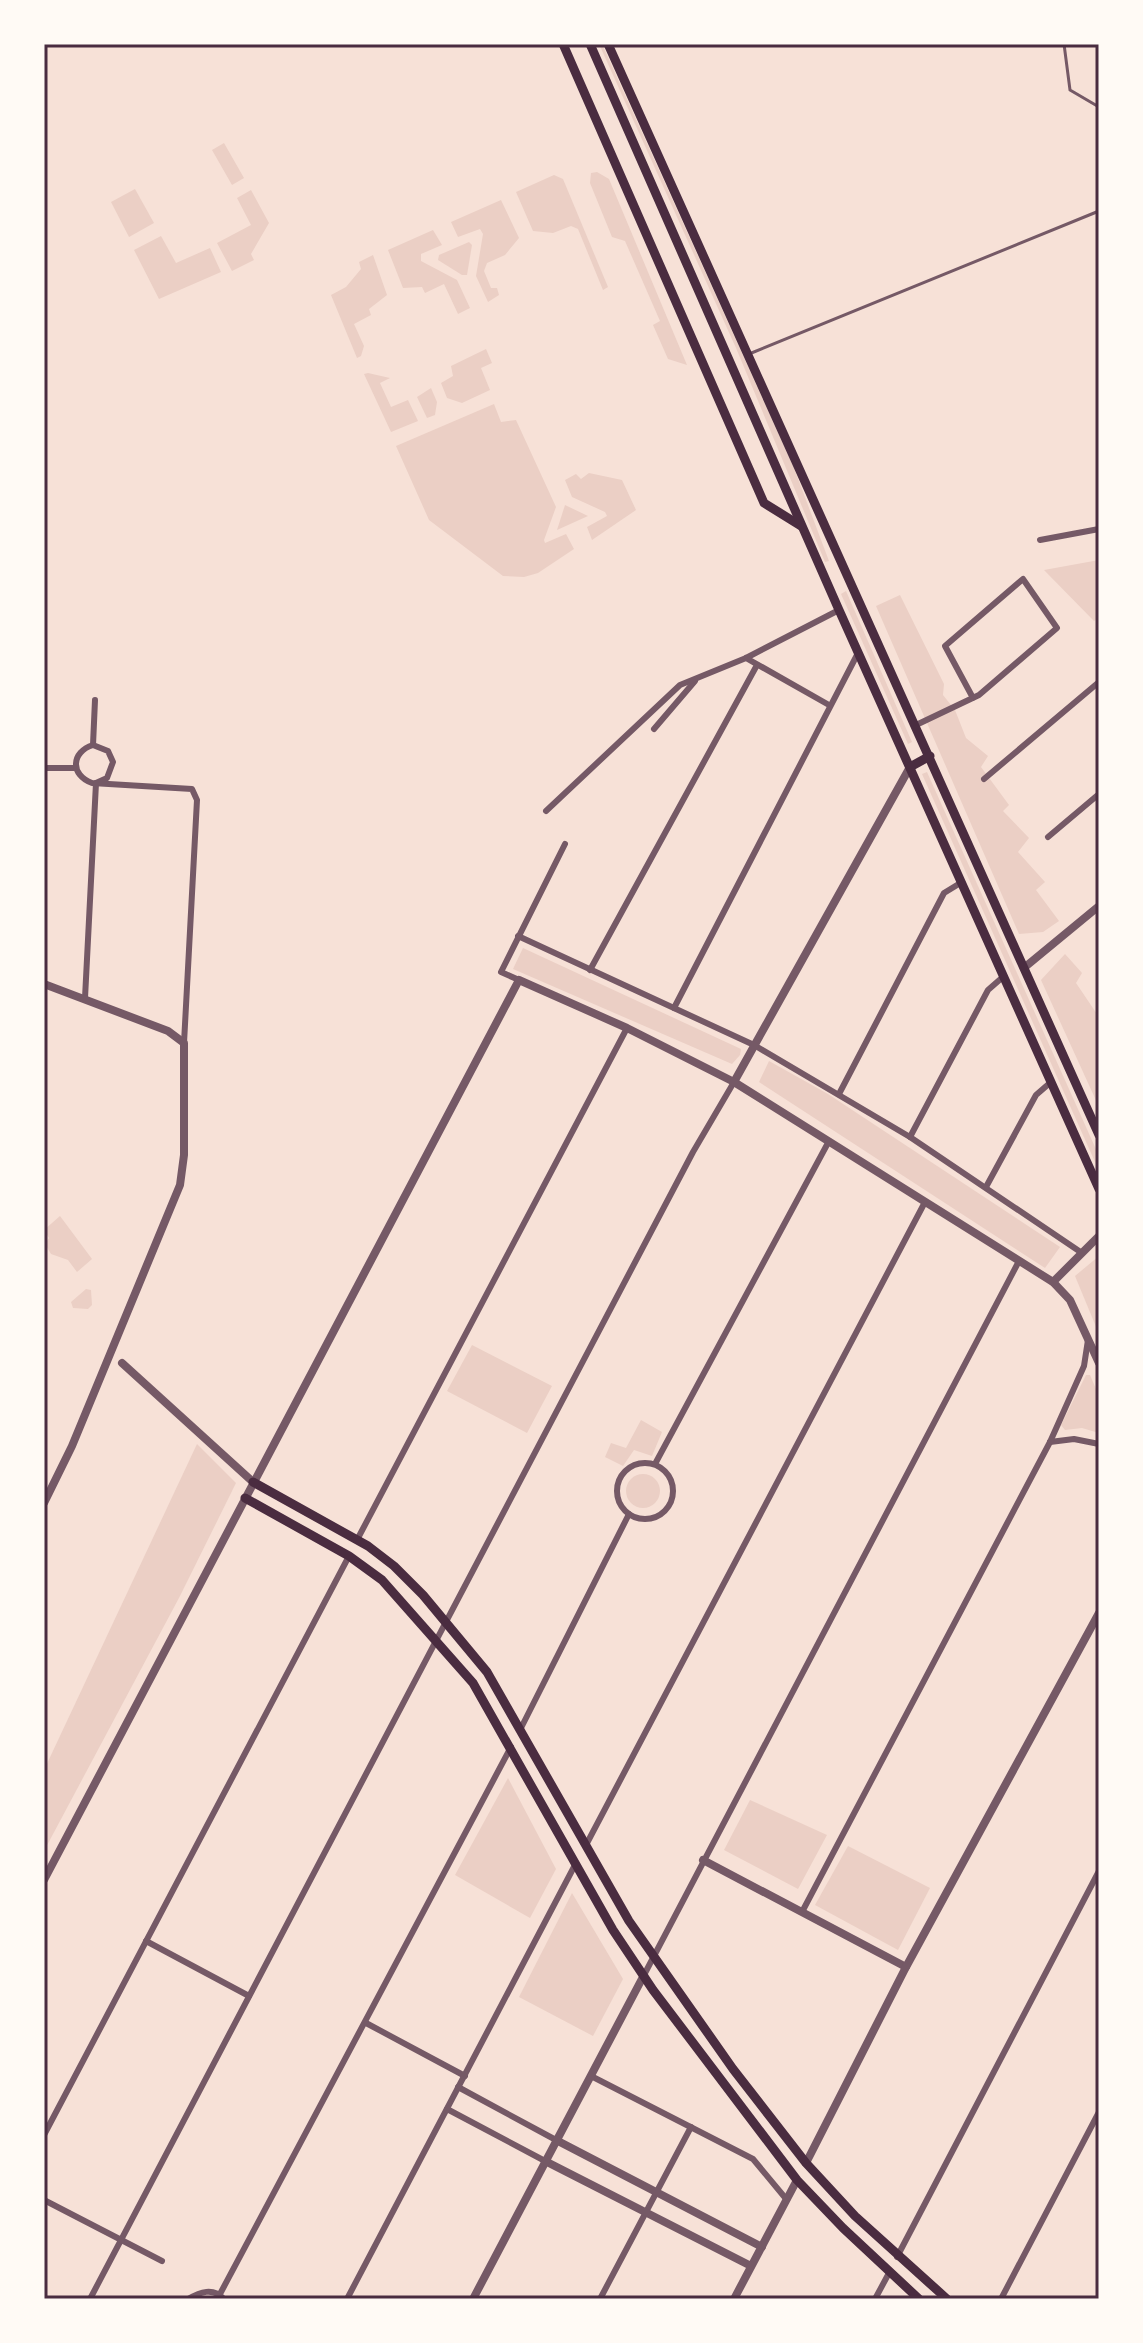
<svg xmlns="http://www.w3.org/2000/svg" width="1143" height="2343" viewBox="0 0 1143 2343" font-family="'Source Sans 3',sans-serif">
<rect width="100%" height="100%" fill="#f7e1d7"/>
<g fill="#ebcfc5">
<path d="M599 44H602L794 468 829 561 825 562 736 348Z"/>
<path d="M224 143 244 178 232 185 212 150Z"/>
<path d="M597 172 609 179 687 365 668 359 653 325 660 321 625 241 612 237 590 183 591 173Z"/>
<path d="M554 175 563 179 608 287 603 290 578 229 571 226 553 233 533 231 516 192Z"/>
<path d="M135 189 154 223 129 237 111 202Z"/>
<path d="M251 190 269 223 251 254 254 260 232 271 217 243 251 225 237 198Z"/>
<path d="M501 200 519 238 505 255 487 263 484 271 491 288H497L499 295 488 302 476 276 483 234 480 229 458 237 451 222Z"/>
<path d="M433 230 442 245 421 254V261L457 280 470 308 458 314 444 284 425 293 422 287 403 288 388 250Z"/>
<path d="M161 236 176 263 210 248 221 272 159 299 134 250Z"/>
<path d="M469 242 472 245 467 275H462L438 260 439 255Z"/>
<path d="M373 255 387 295 369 309 371 315 354 324 364 346 361 356 357 358 331 295 346 287 361 269 359 262Z"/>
<path d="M486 349 492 363 481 368 490 390 462 403 447 398 441 383 453 376 451 366Z"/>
<path d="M368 373 390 378 380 383 391 407 408 400 418 421 391 432 364 374Z"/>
<path d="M431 388 437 402 435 415 427 418 417 397Z"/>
<path d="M494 404 501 422 516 420 556 507 544 540 545 543 566 534 574 549 538 573 524 577 503 576 429 520 396 446Z"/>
<path d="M589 473 622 480 636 510 592 540 587 527 607 516 605 512 572 497 565 480 576 474 581 479Z"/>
<path d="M565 505 588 516 557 530Z"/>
<path d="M1099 560V617L1094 621 1044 570Z"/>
<path d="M846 591 912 742 908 744 841 594Z"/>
<path d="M900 595 944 684 943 695 955 710 966 738 988 756 981 767 1009 805 1003 811 1029 838 1018 852 1045 882 1036 890 1059 921 1043 932 1019 934 876 606Z"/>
<path d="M927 772 1099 1156V1171L922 774Z"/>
<path d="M523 948 741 1049 740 1055 732 1064 513 969Z"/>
<path d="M1065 954 1082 973 1076 983 1099 1017V1107L1041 980Z"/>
<path d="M769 1061 828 1094 1060 1247 1045 1268 759 1082Z"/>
<path d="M60 1216 92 1259 77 1272 68 1260 51 1254 45 1244 49 1238 44 1230Z"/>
<path d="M1099 1256V1334L1075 1276Z"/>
<path d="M86 1289 91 1290 92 1305 88 1309 73 1308 71 1302Z"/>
<path d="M472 1345 552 1386 527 1433 447 1391Z"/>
<path d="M1086 1375H1090L1099 1396V1433L1082 1428 1065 1430 1061 1425Z"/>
<path d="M641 1420 662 1432 652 1456 634 1450 623 1466 605 1457 611 1443 626 1448Z"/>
<path d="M197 1444 236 1483 180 1596 44 1851V1770Z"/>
<circle cx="643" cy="1491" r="17"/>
<path d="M508 1778 556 1869 530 1918 455 1875Z"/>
<path d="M750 1800 827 1835 798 1889 724 1850Z"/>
<path d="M848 1846 930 1888 898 1950 815 1905Z"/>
<path d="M572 1893 623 1979 593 2036 519 1997Z"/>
</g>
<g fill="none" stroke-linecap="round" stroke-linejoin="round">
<g stroke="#755966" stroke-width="3">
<path d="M1064 44 1070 90 1099 107"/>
<path d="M749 354 1099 211"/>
</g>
<g stroke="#755966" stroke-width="6">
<path d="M1040 540 1099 529"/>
<path d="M746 658 829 705"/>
<path d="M916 725 979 695 1057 628 1023 579 945 646 973 698"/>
<path d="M654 729 695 681"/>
<path d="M93 745 95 700"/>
<path d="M46 768H76"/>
<path d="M984 779 1099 682"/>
<path d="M96 783 107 778 113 762 108 751 93 745C71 752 70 775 92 783L192 789 197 800 184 1043"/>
<path d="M546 811 680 685 746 658 839 610"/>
<path d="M1048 837 1099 794"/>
<path d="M518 936 754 1045 910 1137 1082 1253"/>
<path d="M590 970 757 665"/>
<path d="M519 980 501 972 565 844"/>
<path d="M85 998 96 783"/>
<path d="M674 1008 858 653"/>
<path d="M839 1094 944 893 962 882"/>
<path d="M910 1137 988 990 1004 976"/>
<path d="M986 1187 1036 1095 1051 1082"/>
<path d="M1050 1442 1074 1439 1099 1444"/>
<circle cx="645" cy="1491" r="28"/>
<path d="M655 1464 829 1141"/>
<path d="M357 1540 627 1028"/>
<path d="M521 1728 629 1514"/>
<path d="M586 1845 925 1202"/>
<path d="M802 1912 1050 1442 1084 1366 1088 1340"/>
<path d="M146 1941 249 1996"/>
<path d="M644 1975 1019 1261"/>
<path d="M366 2023 465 2076"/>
<path d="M591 2076 753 2159 787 2200"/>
<path d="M458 2087 556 2140"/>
<path d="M447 2109 545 2161"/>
<path d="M44 2135 349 1556"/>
<path d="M44 2200 162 2261"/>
<path d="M897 2257 1099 1871"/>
<path d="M220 2294 511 1747"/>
<path d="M90 2299 693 1152 734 1082"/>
<path d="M188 2299C200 2292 213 2287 224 2299"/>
<path d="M347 2299 576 1863"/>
<path d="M600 2299 691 2127"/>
<path d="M875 2299 889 2273"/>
<path d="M1001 2299 1099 2112"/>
</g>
<g stroke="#755966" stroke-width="8">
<path d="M1025 967 1099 906"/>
<path d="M44 984 168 1031 184 1043V1155L180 1185 72 1446 44 1503"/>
<path d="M734 1082 910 767"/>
<path d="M1053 1282 1099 1236"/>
<path d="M122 1363 253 1482"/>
<path d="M703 1860 906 1967"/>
<path d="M44 1880 519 980 627 1028 734 1082 1053 1282 1070 1300 1099 1363"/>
<path d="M556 2140 762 2247"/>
<path d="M545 2161 751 2266"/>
<path d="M806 2163 906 1967 1099 1613"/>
<path d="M473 2299 644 1975"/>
<path d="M734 2299 797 2180"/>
</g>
<g stroke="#4a2c40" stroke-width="9">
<path d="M563 44 764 503 801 526"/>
<path d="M590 44 839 610 1099 1189"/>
<path d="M608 44 1099 1135"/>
<path d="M910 767 930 756"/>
<path d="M253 1482 368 1546 394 1566 423 1595 487 1672 629 1921 733 2069 806 2163 855 2216 947 2299"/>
<path d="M245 1498 349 1556 382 1580 473 1683 613 1930 653 1990 797 2180 843 2228 919 2299"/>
</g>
</g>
<rect width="1143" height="2343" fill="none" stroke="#fffaf5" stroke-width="92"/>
<rect x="46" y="46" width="1051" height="2251" fill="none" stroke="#4a2c40" stroke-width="3"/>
</svg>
